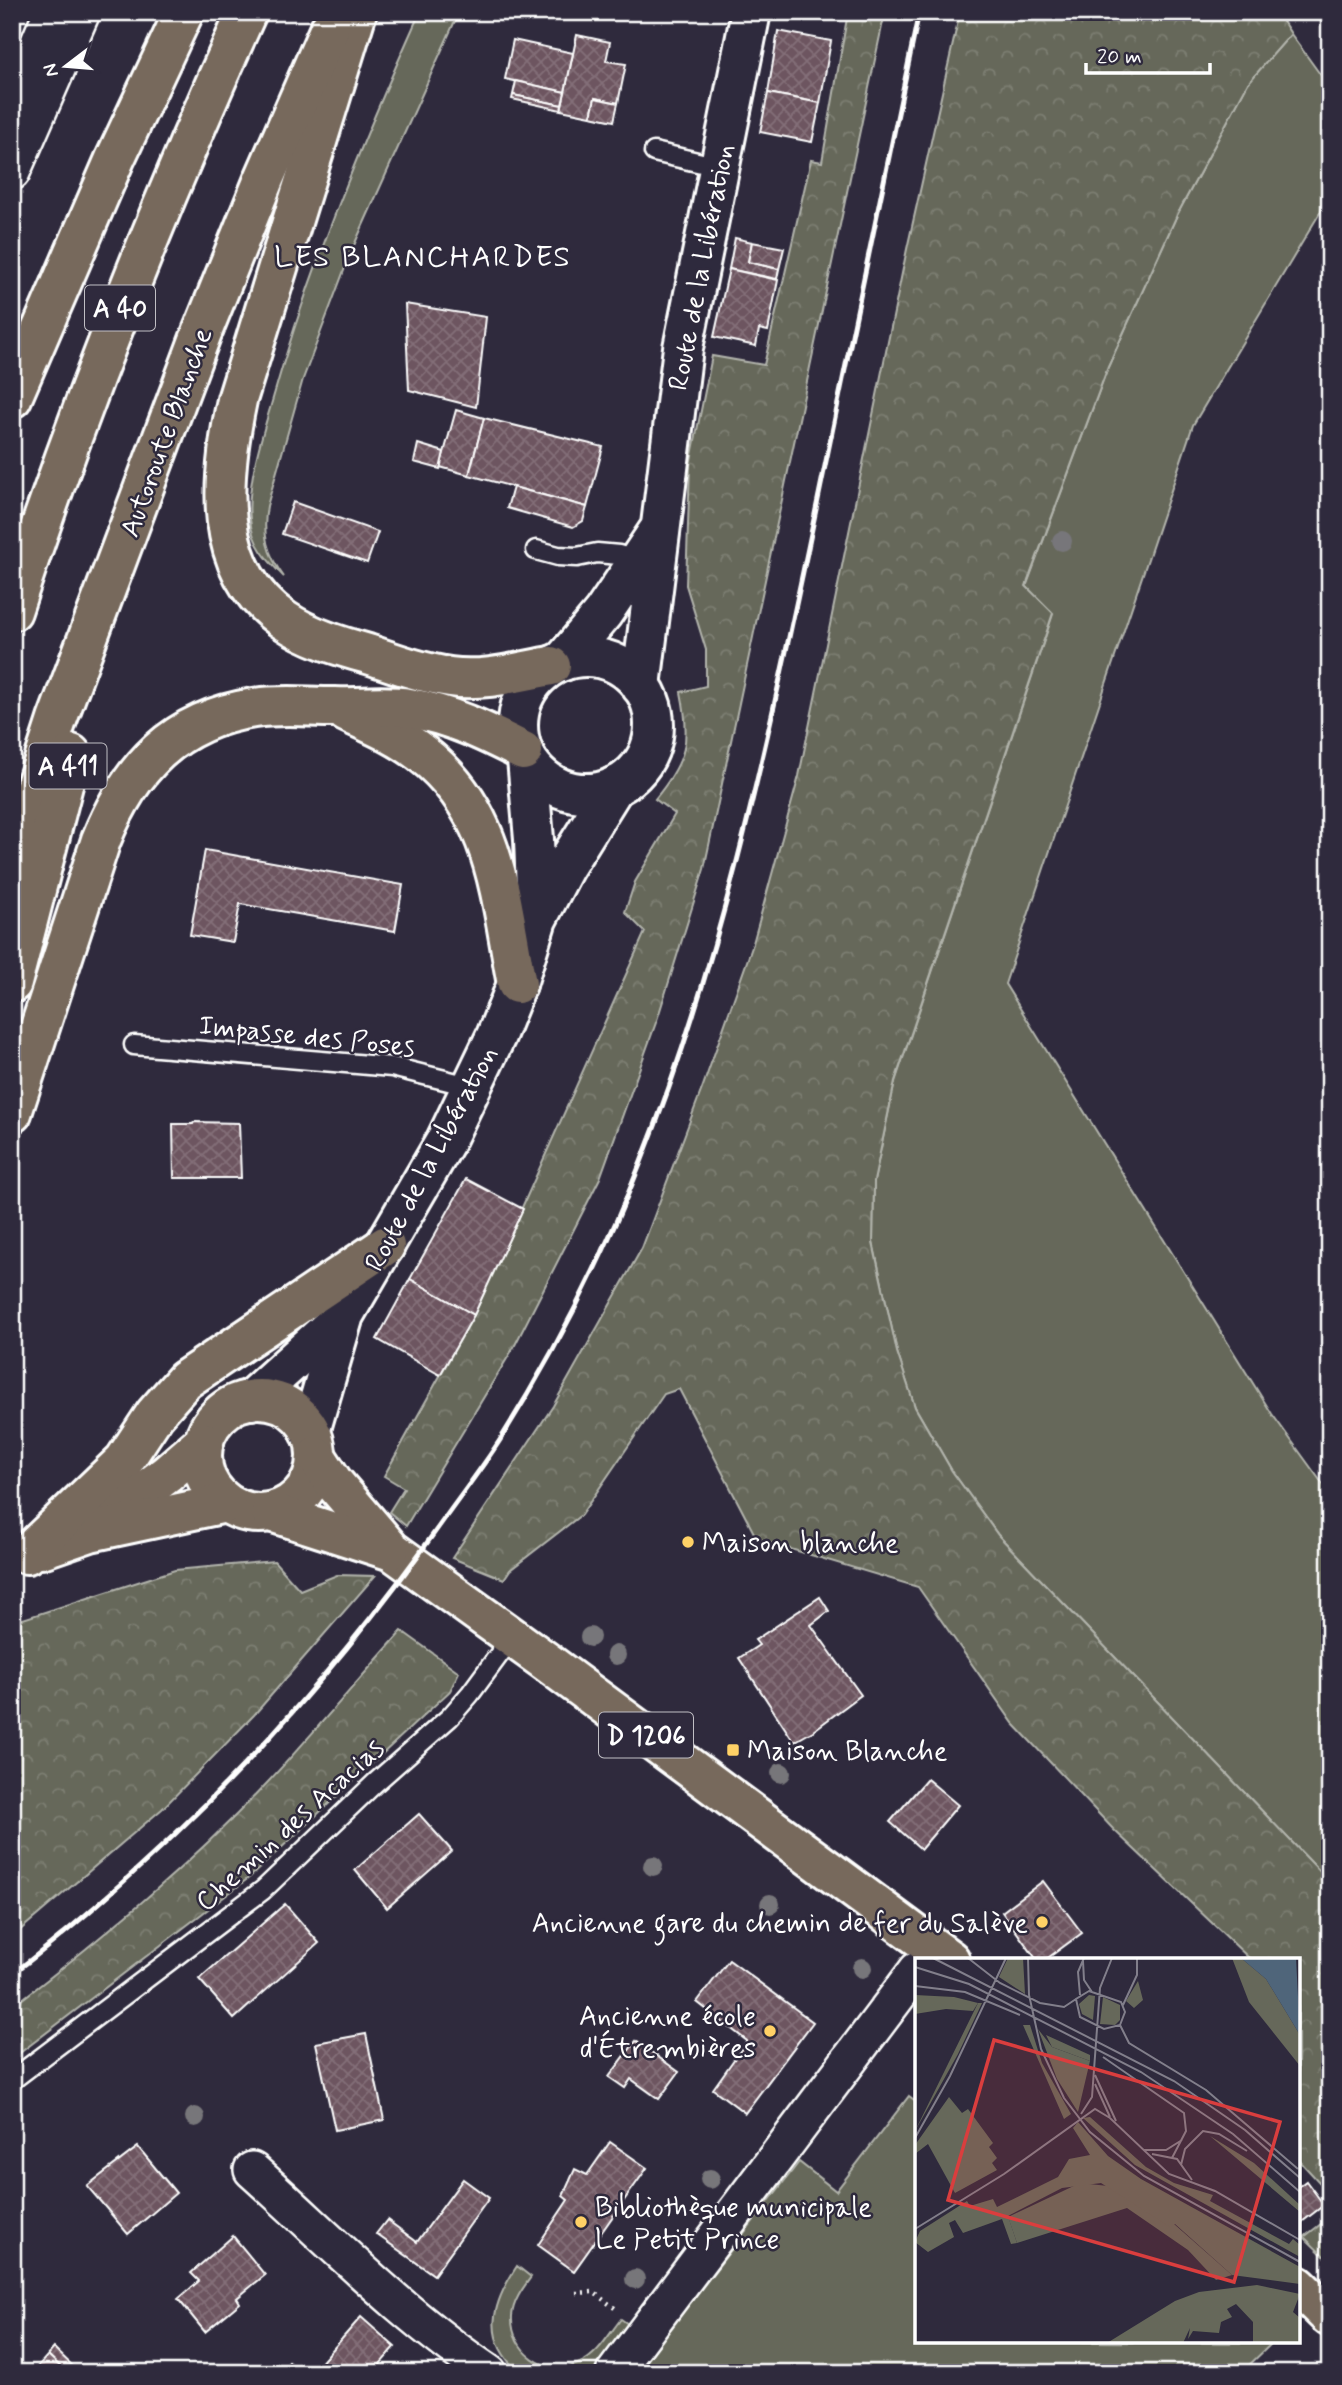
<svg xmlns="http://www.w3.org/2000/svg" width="1342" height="2385" viewBox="0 0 1342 2385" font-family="Mynerve,sans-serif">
<defs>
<pattern id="forest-crowns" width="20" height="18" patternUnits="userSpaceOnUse" patternTransform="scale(1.75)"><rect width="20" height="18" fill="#66685a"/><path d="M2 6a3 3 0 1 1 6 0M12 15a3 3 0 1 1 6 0" fill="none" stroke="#7d7f73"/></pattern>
<pattern id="building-cross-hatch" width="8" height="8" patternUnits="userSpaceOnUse" patternTransform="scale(1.75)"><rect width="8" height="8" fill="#6d5560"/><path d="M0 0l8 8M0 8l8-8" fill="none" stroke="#836e78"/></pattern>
</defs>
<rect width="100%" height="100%" fill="#2f2a3d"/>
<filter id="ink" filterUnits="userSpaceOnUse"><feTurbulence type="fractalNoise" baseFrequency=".0143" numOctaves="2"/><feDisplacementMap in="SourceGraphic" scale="14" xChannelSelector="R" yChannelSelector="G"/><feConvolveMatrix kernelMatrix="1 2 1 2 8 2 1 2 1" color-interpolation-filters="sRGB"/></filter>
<g filter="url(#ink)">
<g fill="#66685a" stroke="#b2b4ac" stroke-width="2">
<path d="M420 12H459L351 252 303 379 267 506C262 535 267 554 284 577 267 560 252 544 250 519 246 488 262 435 271 405 309 270 363 139 420 12Z"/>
<path d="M1291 34 1330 88V196L1193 425 1005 984 1272 1414 1330 1494V1882L998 1535 952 1471 915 1407 897 1352 873 1242 874 1181 895 1082 1053 614 1026 587 1108 367 1177 215 1248 83Z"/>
<path d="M909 2096 917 2102V2341L1272 2343 1241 2373H636L799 2162 836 2191Z"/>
<path d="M517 2266 531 2277C523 2288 513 2301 512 2316 510 2351 547 2379 580 2363 598 2355 609 2334 621 2319L635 2329 598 2373H520C481 2339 492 2304 517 2266Z"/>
</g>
<g fill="url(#forest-crowns)" stroke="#b2b4ac" stroke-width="2">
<path d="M848 12H885L704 869 658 1017 600 1178 514 1347 406 1526 389 1512 404 1488 384 1476 474 1315 645 932 625 912 635 882 675 814 655 799C687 760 691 741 681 692L706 686V650L686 585 690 465 712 356 764 365 811 160 822 162Z"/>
<path d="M960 12H1277L1291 34 1248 83 1177 215 1108 367 1026 586 1053 613 895 1081 874 1181 873 1243 897 1352 915 1407 952 1471 998 1535 1330 1882V2194L1298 2159V1960H1251L1114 1830 1013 1723 918 1587 757 1539 679 1389 664 1394 581 1515 510 1570 504 1579 452 1558 553 1406 642 1248 703 1086 752 947 799 776 907 249Z"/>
<path d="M274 1561 300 1590 337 1575 375 1576 254 1715 162 1809 12 1937V1618L17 1621 175 1570Z"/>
<path d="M402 1631 459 1672 450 1691 250 1877 12 2059V2007C102 1938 190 1865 268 1782 314 1733 357 1681 402 1631Z"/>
<path d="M1330 2217V2262L1304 2237Z"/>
</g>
<g fill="url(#building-cross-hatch)" stroke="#fff" stroke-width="2">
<path d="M778 31 831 41 820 103 768 93Z"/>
<path d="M577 35 610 42 606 61 626 64 618 103 595 98 591 116 561 110Z"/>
<path d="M513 40 573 53 565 92 505 79Z"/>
<path d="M516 81 565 92 562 105 513 95Z"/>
<path d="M768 93 820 103 812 142 760 132Z"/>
<path d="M513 95 562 105 561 110 512 99Z"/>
<path d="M595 98 618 103 614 121 591 116Z"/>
<path d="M735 238 752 242 748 262 779 269 777 279 729 269Z"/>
<path d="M752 242 784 248 779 269 748 262Z"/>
<path d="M729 269 778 280 768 331 759 329 756 346 714 337Z"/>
<path d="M405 304 486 317 476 407 409 390Z"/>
<path d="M456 410 484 418 469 475 440 467Z"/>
<path d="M484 418 603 447 587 507 469 475Z"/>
<path d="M418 444 444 452 440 469 414 462Z"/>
<path d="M513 487 587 507 583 521 573 527 507 508Z"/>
<path d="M293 502 378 532 367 563 282 534Z"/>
<path d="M205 850 403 885 395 931 240 904 233 942 190 935Z"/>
<path d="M194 1122 239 1123 241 1178H174L173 1124H193Z"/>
<path d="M466 1179 523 1209 474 1315 410 1279Z"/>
<path d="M410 1279 474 1315 440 1375 377 1339Z"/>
<path d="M820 1597 829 1611 811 1625 861 1695 813 1731 794 1742 739 1658 759 1645 755 1640Z"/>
<path d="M927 1779 958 1805 921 1849 890 1822Z"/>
<path d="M419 1814 452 1851 387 1908 355 1870Z"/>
<path d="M1043 1881 1082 1933 1045 1960H1037L1002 1912Z"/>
<path d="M285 1904 319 1943 234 2019 199 1979Z"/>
<path d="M729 1960 813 2022 745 2113 713 2089 747 2041 697 2002Z"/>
<path d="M366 2034 384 2120 335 2130 316 2043Z"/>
<path d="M636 2041 679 2072 659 2099 631 2079 625 2088 609 2077Z"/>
<path d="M610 2142 647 2168 574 2271 538 2245 568 2200 563 2196 575 2169 587 2175Z"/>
<path d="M138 2147 176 2193 128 2234 87 2186Z"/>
<path d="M463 2179 489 2198 434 2275 376 2234 387 2220 417 2242Z"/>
<path d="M1306 2181 1324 2205 1298 2225V2187Z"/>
<path d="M233 2236 265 2275 237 2298 240 2303 205 2332 178 2299 199 2281 191 2273Z"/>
<path d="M361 2317 395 2347 380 2364 383 2369 379 2373H328L319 2365Z"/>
<path d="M54 2348 80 2373H67L48 2355Z"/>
<path d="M48 2355 67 2373H32Z"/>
<path d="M289 2362 300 2373H280Z"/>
</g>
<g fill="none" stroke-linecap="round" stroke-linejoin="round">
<g stroke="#fff" stroke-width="23">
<g id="service">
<path d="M654 152 719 167"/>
<path d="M536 550 558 556 577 557 597 553 619 555 638 561"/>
<path d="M134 1045 392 1067 473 1087"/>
<path d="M12 2080 263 1890 375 1783 450 1717 470 1694 512 1637"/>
</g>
</g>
<g stroke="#fff" stroke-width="40">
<g id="minor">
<path d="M12 105 52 12"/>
<path d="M12 172 82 12"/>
<path d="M252 2170C329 2239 403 2316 489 2373"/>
<path d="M614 2373 917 1970"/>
</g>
</g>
<g stroke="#fff" stroke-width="44">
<g id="secondary">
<circle cx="586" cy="725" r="68"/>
<path d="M563 661 603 613 657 533"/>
<path d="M641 686 683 348 751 12"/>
<path d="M527 759 534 839 537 917"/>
<path d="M250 1400 342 1317"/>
<path d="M310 1432 344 1315 445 1142 496 1036 517 984 537 919 564 868 615 786"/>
</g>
</g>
<g stroke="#fff" stroke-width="44">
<g id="primary">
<circle cx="259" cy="1456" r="57"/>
<path d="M316 1456 333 1482 391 1550 544 1660 950 1960"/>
<path d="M271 1512 389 1550"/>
<path d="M100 1525 167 1474 204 1442"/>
<path d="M41 1549 90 1532 226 1503"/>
<path d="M27 1554 124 1461 155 1414 185 1380 385 1246"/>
<path d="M1298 2286 1330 2317"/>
</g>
</g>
<g stroke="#fff" stroke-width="44">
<g id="motorway">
<path d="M357 12 237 400C221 476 210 569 284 620 309 637 339 646 368 654 395 663 422 673 450 677 483 682 518 672 551 666"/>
<path d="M12 398 115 159 184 12"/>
<path d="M12 611C79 406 158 208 247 12"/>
<path d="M346 712C371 724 398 735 421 753 497 811 500 897 517 984"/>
<path d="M12 859 57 720 201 335 264 179 329 30"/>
<path d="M12 983 71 754"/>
<path d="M12 1113 101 840C130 768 174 720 254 708 281 704 308 707 334 707 359 708 384 704 409 708 449 714 488 733 523 751"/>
</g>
</g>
<path stroke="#fff" stroke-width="4.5" stroke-dasharray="2 5" stroke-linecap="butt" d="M576 2293 593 2292 616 2309"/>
<use href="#service" stroke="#2f2a3d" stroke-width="18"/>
<use href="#minor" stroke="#2f2a3d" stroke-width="35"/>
<use href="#secondary" stroke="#2f2a3d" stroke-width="38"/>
<use href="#primary" stroke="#77695c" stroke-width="38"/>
<use href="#motorway" stroke="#77695c" stroke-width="38"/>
<path stroke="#fff" stroke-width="5" d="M12 1974C69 1932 122 1884 173 1836 275 1739 361 1637 442 1522 461 1495 482 1468 500 1440 554 1354 604 1256 641 1162 720 964 764 756 808 548 845 369 882 191 919 12"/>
</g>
<g fill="#77767a">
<circle cx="1062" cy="541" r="10"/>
<circle cx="590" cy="1637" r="10"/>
<circle cx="616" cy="1655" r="10"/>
<circle cx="781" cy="1773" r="10"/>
<circle cx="653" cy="1866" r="10"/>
<circle cx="770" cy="1904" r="10"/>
<circle cx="862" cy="1968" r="10"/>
<circle cx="195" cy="2117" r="10"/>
<circle cx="710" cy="2179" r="10"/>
<circle cx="635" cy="2279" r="10"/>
</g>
</g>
<g fill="#ffd166" stroke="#2f2a3d" stroke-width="2.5">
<circle cx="688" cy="1542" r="7"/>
<rect x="726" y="1743" width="14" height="14" rx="3.5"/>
<circle cx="1042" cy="1922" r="7"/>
<circle cx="770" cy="2031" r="7"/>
<circle cx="581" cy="2222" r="7"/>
</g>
<g text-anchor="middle" stroke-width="5" stroke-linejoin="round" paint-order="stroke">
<g fill="#2f2a3d" stroke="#c1bfc5" stroke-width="2">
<rect x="85" y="285.5" width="70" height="45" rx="5"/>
<rect x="29.5" y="743.5" width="77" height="45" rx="5"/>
<rect x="599" y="1712.5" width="94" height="45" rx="5"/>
</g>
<g font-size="26" font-weight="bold" fill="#fff">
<text x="120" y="317">A 40</text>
<text x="68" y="775">A 411</text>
<text x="646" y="1744">D 1206</text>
</g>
<g font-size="28" fill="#fff" stroke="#2f2a3d">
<text transform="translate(700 267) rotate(-79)" y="10">Route de la Libération</text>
<text transform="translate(165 432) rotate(-70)" y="10">Autoroute Blanche</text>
<text transform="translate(307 1035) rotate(6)" y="10">Impasse des Poses</text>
<text transform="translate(430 1158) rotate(-62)" y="10">Route de la Libération</text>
<text transform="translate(289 1824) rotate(-42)" y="10">Chemin des Acacias</text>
</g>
<g font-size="28" fill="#fff" stroke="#2f2a3d" text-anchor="start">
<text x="702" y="1552">Maison blanche</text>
<text x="747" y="1760">Maison Blanche</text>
<text x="1028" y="1932" text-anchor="end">Ancienne gare du chemin de fer du Salève</text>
<text x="756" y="2025" text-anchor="end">Ancienne école<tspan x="756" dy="32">d'Étrembières</tspan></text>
<text x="595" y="2216">Bibliothèque municipale<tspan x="595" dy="32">Le Petit Prince</tspan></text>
</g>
<g font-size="30" letter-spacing="2" fill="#fff" stroke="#2f2a3d">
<text x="423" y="266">LES BLANCHARDES</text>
</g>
</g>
<g transform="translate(915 1958)">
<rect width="385" height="385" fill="#2f2a3d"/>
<path d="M223 23 228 42 219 50 211 43ZM0 37 39 39 63 45 58 53 31 51 0 56ZM174 37 180 38 178 62 167 56 164 46ZM188 39 205 47V62L200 67 185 66ZM131 77 175 97V103L137 89ZM34 139 47 155 53 151 78 185 74 189 82 200 77 205 82 212 40 235 13 186 0 196V187ZM295 178 339 205 385 247V254ZM165 225 193 228 259 266 317 317 301 322 273 292 212 250 102 285 93 259Z" fill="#66685a"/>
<path d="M93 0H108L110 36 84 19ZM317 0H326L351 21 385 77V108L334 44ZM63 45H67L43 96 0 173ZM108 67H115L127 105 156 156 149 161ZM123 71 137 89 175 103 163 154 142 121ZM175 159 231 209 259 225 298 237 295 243 374 286 378 281 385 287V299L220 207 168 160ZM163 164 193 198 226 221 385 309V326L317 317 260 266 255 269 186 225 147 230 93 258 102 285 96 286 87 261 48 275 40 262 34 265 39 279 13 294 0 284 5 273 52 243 55 248 78 241 82 249 143 219 154 201 175 197 158 170ZM342 327 385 336 378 354 385 360V385H338V364L321 346 312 351 317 359 306 364 304 375 278 373 273 381 275 370 268 385H192L260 343 284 334Z" fill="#66685a"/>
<path d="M326 0H381L385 77 351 21Z" fill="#4f657a"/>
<path fill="none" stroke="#827f8b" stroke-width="2" d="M18 0 259 123 330 172 385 220M53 0 85 25 125 45 149 49 161 41M113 0 114 37 126 91 149 140 175 174 229 218 385 304M168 3 169 22 177 34M0 9 54 26 226 114 318 176 385 234M0 28 50 34 105 57M174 33 206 44 210 54 205 67 189 71 165 59 161 41ZM165 37 163 14 169 0M208 47 222 17V0M205 67 214 85 291 132 383 211M188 99 269 155 271 173 257 200M180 117 201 163M180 126 195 159M166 156 177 139 185 30 197 0M0 180 35 118 91 0M229 192H251L267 182M237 196 262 201 277 222M266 207 270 191 288 173 304 176 332 193M0 271 89 216 180 151 195 160 254 216 300 233 385 282"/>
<path fill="#da3e3e" fill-opacity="0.15" stroke="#da3e3e" stroke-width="3.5" d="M79 82 365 164 319 324 33 242Z"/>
<rect width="385" height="385" fill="none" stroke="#fff" stroke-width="3.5"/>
</g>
<rect width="1342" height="2385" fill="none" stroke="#2f2a3d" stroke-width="42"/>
<rect x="21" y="21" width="1300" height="2343" fill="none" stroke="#fff" stroke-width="2.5" filter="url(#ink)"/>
<g transform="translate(66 66) rotate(254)" stroke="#2f2a3d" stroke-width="5" paint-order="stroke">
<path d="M0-5L12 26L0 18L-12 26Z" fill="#ffffff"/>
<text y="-10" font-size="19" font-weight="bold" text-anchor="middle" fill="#ffffff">N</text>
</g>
<path d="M1086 63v10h124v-10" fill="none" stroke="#ffffff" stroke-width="3.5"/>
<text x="1097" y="63" font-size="21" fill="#ffffff" stroke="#2f2a3d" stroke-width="5" paint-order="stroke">20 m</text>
</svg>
